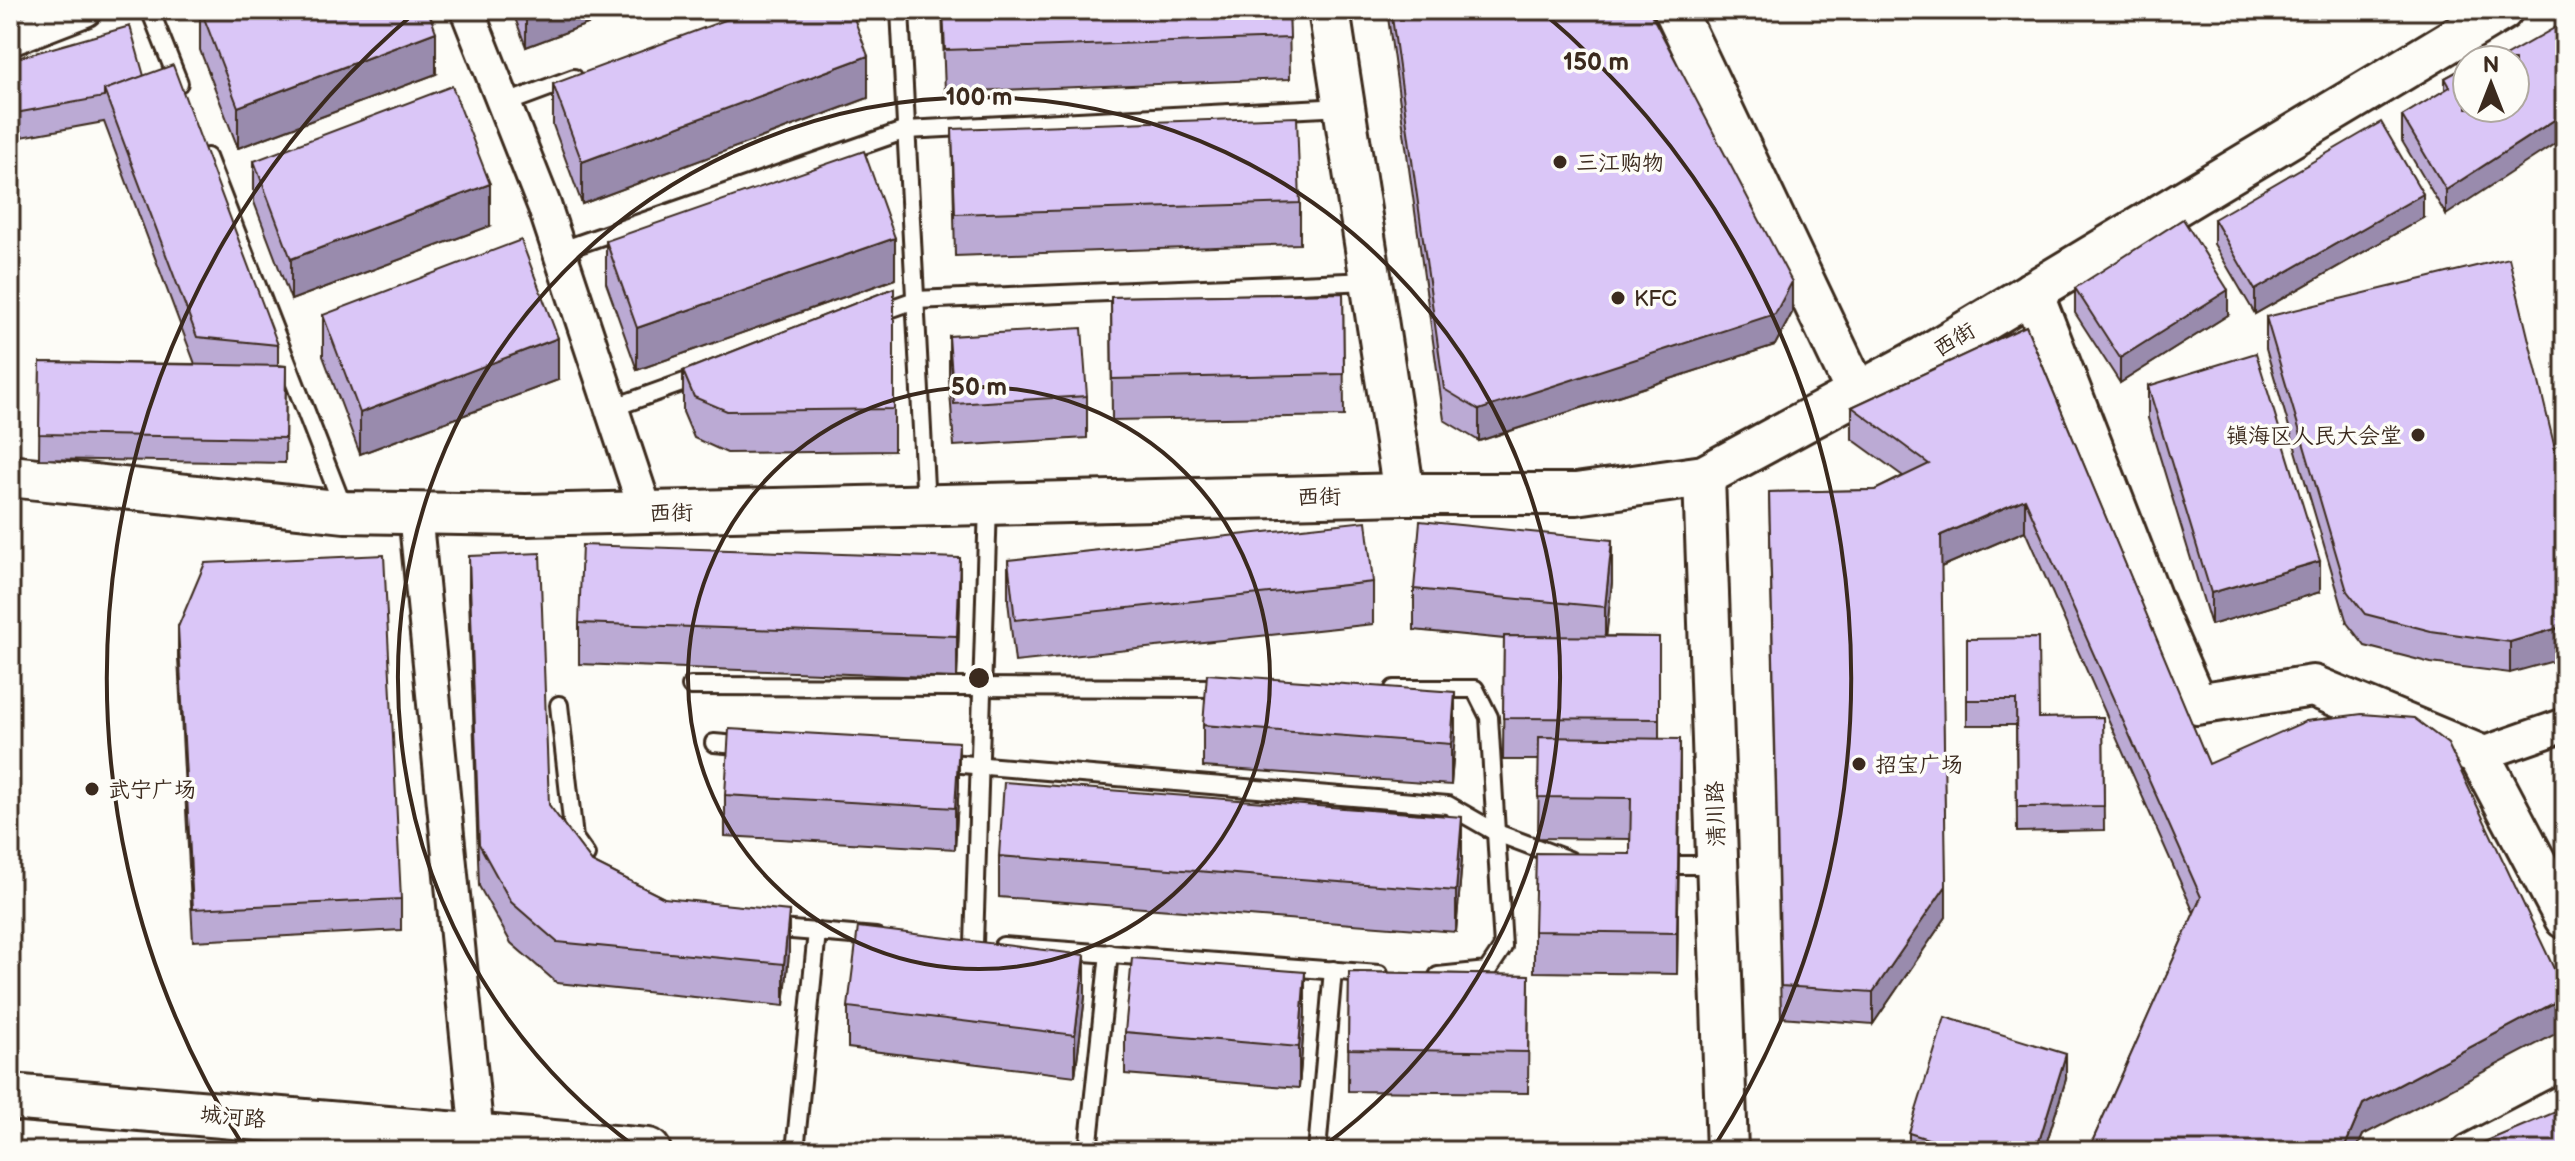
<svg xmlns="http://www.w3.org/2000/svg" width="2575" height="1161" viewBox="0 0 2575 1161" font-family="'Balsamiq Sans','LXGW WenKai TC',sans-serif">
<rect width="100%" height="100%" fill="#fdfcf7"/>
<filter id="ink" filterUnits="userSpaceOnUse"><feTurbulence type="fractalNoise" baseFrequency=".0125" numOctaves="2"/><feDisplacementMap in="SourceGraphic" scale="16" xChannelSelector="R" yChannelSelector="G"/><feConvolveMatrix kernelMatrix="1 2 1 2 8 2 1 2 1" color-interpolation-filters="sRGB"/></filter>
<g filter="url(#ink)">
<g fill="none" stroke-linecap="round" stroke-linejoin="round">
<g stroke="#3b2a1e" stroke-width="22">
<g id="service">
<path d="M150 10 179 83"/>
<path d="M900 10 926 506"/>
<path d="M504 104 574 78"/>
<path d="M207 157 345 512"/>
<path d="M559 251 906 130 1344 107"/>
<path d="M873 315 915 300 1371 281"/>
<path d="M612 408 704 375"/>
<path d="M691 686 1227 688"/>
<path d="M1394 689H1475L1489 717 1503 947 1487 971 1438 976"/>
<path d="M559 705 574 838 586 855"/>
<path d="M714 743 748 746"/>
<path d="M938 762 1448 805 1497 833 1569 860"/>
<path d="M1660 865H1716"/>
<path d="M768 928 876 937"/>
<path d="M974 944 988 505"/>
<path d="M1003 946 1379 974"/>
<path d="M795 1151 817 932"/>
<path d="M1088 1151 1109 953"/>
<path d="M1317 1151 1333 970"/>
</g>
</g>
<g stroke="#3b2a1e" stroke-width="38">
<g id="minor">
<path d="M467 10 544 205 646 512"/>
<path d="M10 39 85 10"/>
<path d="M415 513 477 1136"/>
<path d="M2479 755 2565 725"/>
<path d="M2469 1151 2565 1101"/>
</g>
</g>
<g stroke="#3b2a1e" stroke-width="46">
<g id="tertiary">
<path d="M1329 10 1404 494"/>
<path d="M1675 10 1857 393"/>
<path d="M2032 292 2158 617 2196 704 2313 686 2479 755 2565 918"/>
<path d="M10 476 345 512 526 515 1404 494H1576L1704 476 1924 357 2502 10"/>
<path d="M1704 476 1727 1151"/>
</g>
</g>
<g stroke="#3b2a1e" stroke-width="50">
<path id="secondary" d="M10 1097 648 1151"/>
</g>
<use href="#service" stroke="#fdfcf7" stroke-width="16"/>
<use href="#minor" stroke="#fdfcf7" stroke-width="32"/>
<use href="#tertiary" stroke="#fdfcf7" stroke-width="40"/>
<use href="#secondary" stroke="#fdfcf7" stroke-width="44"/>
</g>
<g fill="#bbaad4" stroke="#3b2a1e" stroke-width="2">
<path d="M200 10 436 74 238 148 200 50Z"/>
<path d="M512 10H625L526 47Z"/>
<path d="M942 10H1289L1290 79 945 92Z"/>
<path d="M1387 10H1649L1792 313 1775 345 1479 441 1444 420Z"/>
<path d="M10 60 144 76 278 345V365L286 366 285 463 39 459 40 362 195 364 104 122 10 139Z"/>
<path d="M2467 66 2446 215 2402 141V116L2445 90V78Z"/>
<path d="M553 84 868 98 582 204 553 125Z"/>
<path d="M952 129 1300 203V244L955 256Z"/>
<path d="M254 161 490 226 291 300 254 202Z"/>
<path d="M2423 218 2255 314 2214 244V219Z"/>
<path d="M606 241 895 279 637 370 606 283Z"/>
<path d="M894 288V451L727 453 694 438 683 412V371Z"/>
<path d="M2075 288 2228 315 2120 383 2075 313Z"/>
<path d="M1343 293 1344 416 1112 420 1111 297Z"/>
<path d="M323 315 558 380 360 454 323 356Z"/>
<path d="M2266 317 2565 490 2510 673 2431 663 2365 646 2347 623 2266 349Z"/>
<path d="M2026 326 2363 1135 2356 1151H2088L2194 913 2025 531 1941 567 1946 917 1873 1024 1781 1017 1769 492 1875 490 1903 476 1852 439V407Z"/>
<path d="M949 336 1087 396V438L954 446 949 378Z"/>
<path d="M10 340 18 381V413L10 414Z"/>
<path d="M2148 386 2320 592 2211 625 2148 418Z"/>
<path d="M469 556 549 805 592 862 664 898 789 953 784 1006 557 983 511 943 479 886 469 597Z"/>
<path d="M1008 560 1373 582V624L1015 662 1008 601Z"/>
<path d="M1612 582 1606 636 1659 637V739L1680 781 1677 974 1534 972V931L1630 854V839L1538 838 1539 760H1503L1504 639 1414 630V589Z"/>
<path d="M960 599 957 678 579 664V623Z"/>
<path d="M178 627 401 899V930L193 941 178 658Z"/>
<path d="M1967 639 2039 718 2103 717 2104 830 2017 832 2016 725H1967Z"/>
<path d="M1203 725 1455 734 1451 785 1203 767Z"/>
<path d="M2565 760V808L2559 794V762Z"/>
<path d="M959 783 955 849 725 836V795Z"/>
<path d="M999 856 1462 859 1456 932 999 897Z"/>
<path d="M1349 972 1529 975 1528 1093 1348 1091Z"/>
<path d="M1085 997 1075 1076 848 1048V1007Z"/>
<path d="M1305 1013 1299 1088 1125 1074V1032Z"/>
<path d="M2066 1079 2044 1151H1909V1133Z"/>
</g>
<g fill="#998bad" stroke="#3b2a1e" stroke-width="2">
<path d="M526 10H625L526 47Z"/>
<path d="M436 32V74L238 148V107Z"/>
<path d="M868 56V98L582 204V162Z"/>
<path d="M2565 113V137L2446 215V190Z"/>
<path d="M490 184V226L291 300V259Z"/>
<path d="M2423 194V218L2255 314V290Z"/>
<path d="M895 238V279L637 370V328Z"/>
<path d="M1792 282V313L1775 345 1479 441V410Z"/>
<path d="M2228 290V315L2120 383V358Z"/>
<path d="M558 338V380L360 454V413Z"/>
<path d="M2025 499V531L1941 567V535Z"/>
<path d="M1612 540V582L1605 649V607Z"/>
<path d="M960 558V599L957 678V636Z"/>
<path d="M2320 561V592L2211 625V593Z"/>
<path d="M2565 626V658L2510 673V642Z"/>
<path d="M1455 692V734L1451 785V744Z"/>
<path d="M1680 739V781L1677 974V933Z"/>
<path d="M959 742V783L955 849V808Z"/>
<path d="M1462 817V859L1456 932V891Z"/>
<path d="M1946 886V917L1873 1024V992Z"/>
<path d="M789 911V953L784 1006V964Z"/>
<path d="M1085 955V997L1075 1076V1035Z"/>
<path d="M1305 972V1013L1299 1088V1047Z"/>
<path d="M2565 997V1029L2363 1135 2356 1151H2343L2363 1104Z"/>
<path d="M2066 1054V1079L2044 1151H2036Z"/>
</g>
<g fill="#dac6f7" stroke="#3b2a1e" stroke-width="2">
<path d="M201 10H428L436 32 238 107Z"/>
<path d="M752 10H851L868 56 582 162 553 84Z"/>
<path d="M943 10H1289L1290 38 945 50Z"/>
<path d="M1391 10H1649L1792 282 1775 314 1479 410 1444 389Z"/>
<path d="M2565 22V113L2446 190 2402 116 2450 87 2445 78 2467 66V108H2515V60H2498Z"/>
<path d="M130 26 144 76 104 90V97L10 114V60Z"/>
<path d="M173 65 278 345 197 337 104 90Z"/>
<path d="M452 86 490 184 291 259 254 161Z"/>
<path d="M1297 117 1300 203 955 214 952 129Z"/>
<path d="M2381 122 2423 194 2255 290 2214 219Z"/>
<path d="M864 151 895 238 637 328 606 241Z"/>
<path d="M2183 219 2228 290 2120 358 2075 288Z"/>
<path d="M521 240 558 338 360 413 323 315Z"/>
<path d="M2509 258 2565 490V626L2510 642 2431 631 2365 614 2347 591 2266 317Z"/>
<path d="M894 288V409L727 411 694 397 683 371Z"/>
<path d="M1343 293 1344 374 1112 379 1111 297Z"/>
<path d="M2026 326 2209 764 2306 721 2362 714 2414 718 2448 744 2565 992V997L2363 1104 2343 1151H2088L2201 897 2025 499 1941 535 1946 886 1873 992 1781 986 1769 492 1875 490 1929 464 1852 407Z"/>
<path d="M1082 328 1087 396 954 404 949 336Z"/>
<path d="M10 340 18 381 10 383Z"/>
<path d="M2256 353 2320 561 2211 593 2148 386Z"/>
<path d="M40 362 286 366 285 438 39 434Z"/>
<path d="M1366 521 1373 582 1015 620 1008 560Z"/>
<path d="M1420 521 1612 540 1605 607 1414 589Z"/>
<path d="M582 545 960 558 957 636 579 623Z"/>
<path d="M540 553 549 805 592 862 664 898 789 911 784 964 557 942 511 902 479 844 469 556Z"/>
<path d="M384 555 401 899 193 909 178 627 205 563Z"/>
<path d="M1504 636 1659 637V719L1503 718Z"/>
<path d="M2038 638 2039 718 2103 717 2104 806 2017 807 2016 700H1967V639Z"/>
<path d="M1207 674 1455 692 1451 744 1203 725Z"/>
<path d="M729 729 959 742 955 808 725 795Z"/>
<path d="M1539 737 1680 739 1677 933 1534 931 1536 853 1630 854 1631 798 1538 797Z"/>
<path d="M2565 760V777L2559 762Z"/>
<path d="M1004 782 1462 817 1456 891 999 856Z"/>
<path d="M858 927 1085 955 1075 1035 848 1007Z"/>
<path d="M1132 958 1305 972 1299 1047 1125 1032Z"/>
<path d="M1349 972 1529 975 1528 1052 1348 1049Z"/>
<path d="M1945 1017 2066 1054 2036 1151H1966L1909 1133Z"/>
<path d="M2565 1108V1151H2463Z"/>
</g>
</g>
<g fill="none" stroke="#3b2a1e" stroke-width="4">
<circle cx="979" cy="678" r="291"/>
<path d="M637 1148A581 581 0 1 1 1321 1148"/>
<path d="M244 1147A872 872 0 0 1 418 10M1540 10A872 872 0 0 1 1714 1147"/>
</g>
<g fill="#3b2a1e" stroke="#fdfcf7" stroke-width="3">
<circle cx="1560" cy="162" r="8"/>
<circle cx="1618" cy="298" r="8"/>
<circle cx="2418" cy="435" r="8"/>
<circle cx="1859" cy="764" r="8"/>
<circle cx="92" cy="789" r="8"/>
</g>
<g text-anchor="middle" stroke-width="7" stroke-linejoin="round" paint-order="stroke">
<g font-size="22" fill="#3b2a1e" stroke="#fdfcf7" text-anchor="start">
<text x="1576" y="170">三江购物</text>
<text x="1634" y="306">KFC</text>
<text x="2402" y="443" text-anchor="end">镇海区人民大会堂</text>
<text x="1875" y="772">招宝广场</text>
<text x="108" y="797">武宁广场</text>
</g>
<g font-size="22" fill="#3b2a1e" stroke="#fdfcf7">
<text transform="translate(1954 339) rotate(-31)" y="8">西街</text>
<text transform="translate(1319 496) rotate(-1)" y="8">西街</text>
<text transform="translate(671 512) rotate(-1)" y="8">西街</text>
<text transform="translate(1715 814) rotate(-92)" y="8">清川路</text>
<text transform="translate(233 1116) rotate(5)" y="8">城河路</text>
</g>
</g>
<circle cx="979" cy="678" r="12" fill="#3b2a1e" stroke="#fdfcf7" stroke-width="4"/>
<g font-size="24" text-anchor="middle" font-weight="bold" fill="#3b2a1e" stroke="#fdfcf7" stroke-width="7" stroke-linejoin="round" paint-order="stroke">
<text x="1596" y="70">150 m</text>
<text x="979" y="105">100 m</text>
<text x="979" y="395">50 m</text>
</g>
<rect width="2575" height="1161" fill="none" stroke="#fdfcf7" stroke-width="40"/>
<rect x="20" y="20" width="2535" height="1121" fill="none" stroke="#3b2a1e" stroke-width="3" filter="url(#ink)"/>
<g transform="translate(2491 84)"><circle r="38" fill="#fdfcf7" stroke="#afa8a0" stroke-width="2"/>
<path d="M0-6L14 30L0 20L-14 30Z" fill="#3b2a1e"/>
<text y="-12" font-size="22" font-weight="bold" text-anchor="middle" fill="#3b2a1e">N</text>
</g>
</svg>
